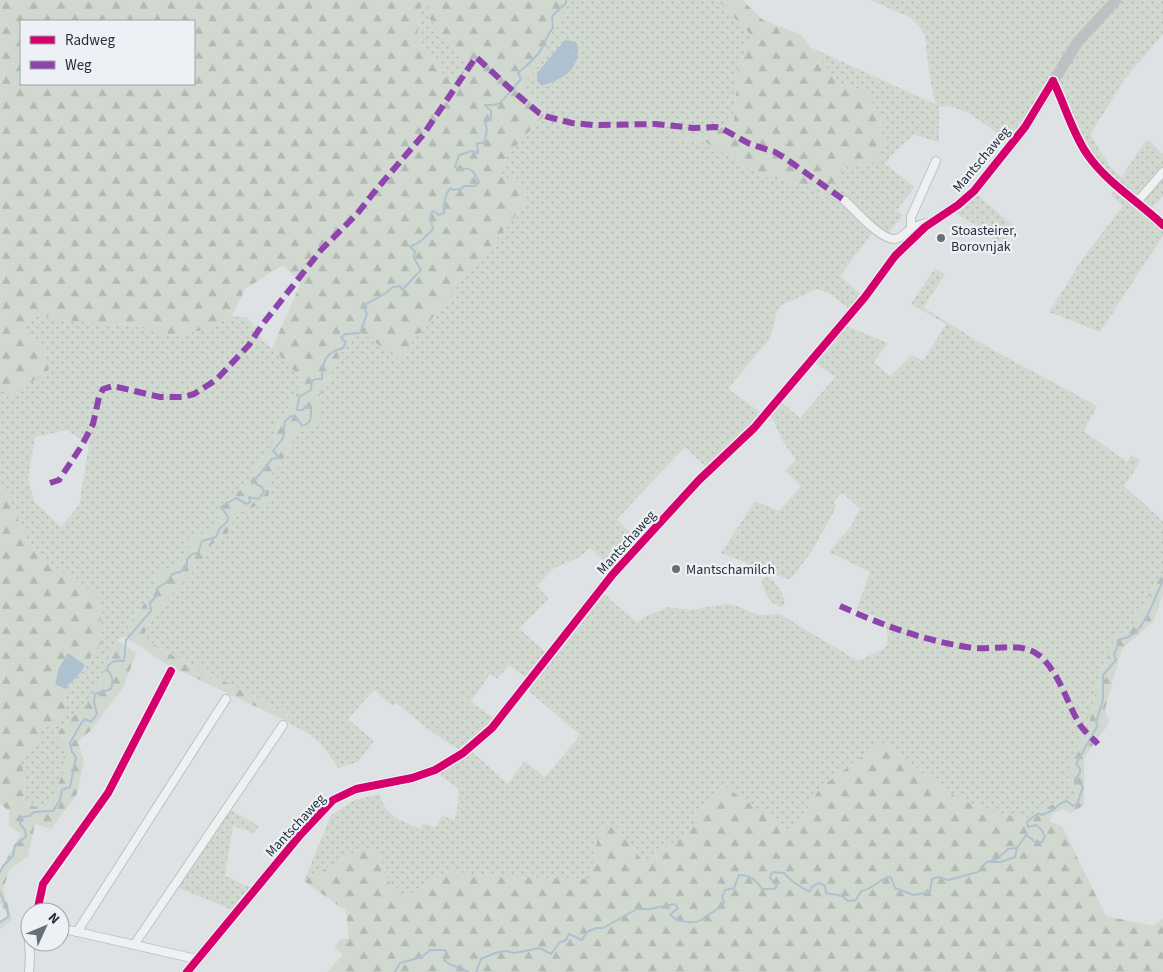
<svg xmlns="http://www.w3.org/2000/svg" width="1163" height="972" viewBox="0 0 1163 972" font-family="'Source Sans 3',sans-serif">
<defs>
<pattern id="green-dots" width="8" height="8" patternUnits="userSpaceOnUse" patternTransform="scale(1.25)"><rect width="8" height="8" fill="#d1d8d0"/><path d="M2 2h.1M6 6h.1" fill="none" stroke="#b3bab4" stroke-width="1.8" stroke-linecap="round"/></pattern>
<pattern id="forest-firs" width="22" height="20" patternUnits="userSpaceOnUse" patternTransform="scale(1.25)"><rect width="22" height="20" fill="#d1d8d0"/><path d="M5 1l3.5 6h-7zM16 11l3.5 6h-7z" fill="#b3bab4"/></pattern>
</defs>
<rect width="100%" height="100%" fill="#dfe2e5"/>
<g fill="url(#green-dots)" fill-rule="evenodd">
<path d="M571 0H718L752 35 738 66 734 121 711 132 677 136 707 143 762 176 809 186 834 201 836 181 844 165 865 91 840 84 810 47 935 104 929 71 925 36 920 27 909 17 870 0H1110L1010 143C993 131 961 101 939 107V142L914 135 894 152 885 164 915 187 897 210 903 215 887 234 876 228 840 276 862 295 849 309 831 294 817 289 784 304 778 309 770 338 728 389 762 413 707 468 685 447 617 519 632 534 607 563 590 548 580 557 553 569 537 586 549 599 519 628 546 653 527 678 509 665 497 679 490 674 471 702 495 719 461 750C437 738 417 720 396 703L393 706 374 690 348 719 374 741 358 762 338 768 323 746 313 737 290 723 287 715 262 700 160 649 143 637 147 628 171 594 190 575 212 544 225 538 236 514 268 501 271 474 280 465 291 444 299 433 314 425 317 401 355 328 496 238 528 200 500 176 506 157 546 112 520 88 541 62 556 22Z"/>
<path d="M1119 0H1163V34L1124 80 1090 135 1110 166 1121 177 1147 139 1163 154V196L1151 209 1113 182 1086 148 1057 82 1071 57Z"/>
<path d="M421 7H428V17L471 66 457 85 443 74 417 36Z"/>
<path d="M1115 190 1136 205 1163 228V236L1100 332 1049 312 1085 255 1123 206 1111 195Z"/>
<path d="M976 193 1013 226 998 256 987 249 994 235 953 212Z"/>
<path d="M935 268 945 275 923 307 982 344 1097 406 1084 431 1127 462 1132 455 1141 461 1124 486 1163 521V574L1160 576 1131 628 1114 638 1113 646 1099 677 1088 729 1072 758 1068 784 1077 793 1073 800C1058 799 1050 808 1035 812L1033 819 989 812 947 792 881 742 820 788 792 833 723 785 707 800 691 828 646 865 616 827 590 879 498 877 448 871 404 899 389 882 379 853 364 847 304 881 331 815 355 800 379 794C386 816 400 820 420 829L424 823 435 828 442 815 454 820C458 809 459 799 458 788L437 773 471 751 508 784 524 761 545 777 580 735 530 692 528 688 603 592 614 603 637 622 648 615 669 607 690 610 727 604 735 605 752 613 764 615 780 614 858 661 885 648C891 640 886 629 884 620L857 609 870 572 829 552 850 527 860 509 842 493 834 501 836 507 812 551 790 580 721 553 755 501 779 511 801 486 785 471 796 460 784 443 770 414 780 401 800 418 835 377 813 362 844 325 888 343 874 362 890 376 912 355 923 361 946 324 911 304Z"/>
<path d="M39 312 67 321 132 325 172 336 208 329 232 316 246 317 254 325 263 341 272 348 303 380 299 391 277 425 273 442 251 476V485L232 494 221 519 191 542 176 567 158 573 152 594 134 617 124 636 117 640 95 693 59 731 66 748 63 760 66 767 51 803 42 809 23 802 25 782 22 764 16 762 37 742 40 731 66 715 65 689 73 679 82 672 85 665 102 642 99 628 102 612 70 578 54 566 27 539 6 492 0 487V388L11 396 42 347 25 327ZM67 430 89 445 79 505 61 527 34 501 28 478 35 437Z"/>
<path d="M767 577C776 582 783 592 785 602L782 607C771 606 763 592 762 581L764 578Z"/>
<path d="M230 810 259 826 254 833 233 826 225 876 251 888 232 910 177 887 227 811Z"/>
</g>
<g fill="url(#forest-firs)" fill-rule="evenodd">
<path d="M0 0H571L556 22 541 62 520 88 547 112 506 157 500 176 520 181 528 200 399 359 355 328 317 401 321 416 314 425 299 433 291 444 280 465 271 474 268 501 236 514 225 539 212 544 190 575 171 594 147 628 143 636 160 649 262 700 287 715 290 723 166 664 124 636 134 617 152 594 158 573 176 567 191 542 220 519 217 510 232 494 251 485V476L273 442 277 425 299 391 303 380 272 348 301 283 283 265 245 289 232 316 208 329 172 336 132 325 67 321 39 313 25 327 42 347 49 370 11 396 0 388ZM421 7H428V17L471 66 457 85 443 74 417 36ZM21 21H194V84H21Z"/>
<path d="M718 0H742L763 20 800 34 840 84 865 91 883 119 884 144 877 162 844 165 836 181 834 201 809 186 762 176 707 143 675 136 711 132 734 121 738 66 751 35Z"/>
<path d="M0 487 6 492 27 539 54 566 70 578 88 588 98 597 102 612 99 628 102 642 85 665 68 653 55 684 65 689 66 715 40 731 37 742 16 762 22 764 25 782 23 802 42 809 51 803 65 767 63 760 66 748 56 742 59 731 95 693 117 640 136 653 124 686 90 731 78 742 84 760 77 794 51 829 35 824 28 856 10 869 3 889 12 919 0 930V923L8 916 0 902V870L21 834 9 826V811L0 804Z"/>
<path d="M1163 574V594L1153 622 1122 649 1105 709 1109 723 1084 758V805L1071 813 1063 809 1052 814 1050 822 1062 826 1106 916 1154 926 1163 918V972H327L343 955 334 947 340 939H349L346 911 304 881 364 847 379 853 389 882 404 899 448 871 498 877 589 879 600 828 616 827 646 865 691 828 707 800 723 785 792 833 820 788 881 742 947 792 989 812 1033 819 1035 812C1050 808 1058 799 1073 800L1077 793 1068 784 1072 758 1088 729 1099 677 1113 646 1114 638 1131 628 1160 575Z"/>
</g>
<g fill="#aec1cf">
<path d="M565 40 576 42C582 53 575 69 564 76 558 80 549 83 542 86L537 81V73Z"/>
<path d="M68 653 85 665C81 675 72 680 65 689L55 684 59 668Z"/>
</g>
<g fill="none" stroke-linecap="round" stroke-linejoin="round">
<g stroke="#aec1cf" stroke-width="2">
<path d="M988 862H1001L1015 857 1017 848"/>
<path d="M0 872 3 866 13 856 15 845 26 837 25 830 20 824 21 817 30 816 34 812 53 811 60 800 62 790 70 787 76 757 72 752 70 743 82 722 85 719 91 722 97 714 94 702 95 694 111 689C114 680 112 676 107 669 110 660 116 661 124 661L126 640 151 611 150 603 158 594 157 588 167 582 172 574 180 572 187 567V559L192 554 198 553 202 541 216 537 220 528 227 522 228 517 221 507 236 498 247 504 250 502 249 497 259 499 264 491 262 487 256 484 254 481 272 459 279 457 273 451 283 438 285 421 291 416 297 418 302 426C312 423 311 418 311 409L306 406 302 410H297L299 397 311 390 312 381 316 379H322C322 363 325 352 343 348L346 342 341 338 345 334 360 333 367 314 363 306 386 293 393 287 400 286 402 290 421 270 414 258 415 251 410 247 421 241 433 229 430 216 433 211 439 215 444 213C444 204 444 195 451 188L453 190 461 189 464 186H475L479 182C475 173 470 165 460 170L455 167 459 155 472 151 478 153 477 143H484L487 130 485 122 491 119V111L485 105C489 105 495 105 498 104 502 103 517 83 521 79L518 73C527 65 538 57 543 46 547 38 546 36 553 28L552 16 566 3V0"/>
<path d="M0 892 8 912V917L0 922"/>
<path d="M395 972 400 963 422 957 430 950H445L447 953 444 960C453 969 459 965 468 972"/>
<path d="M476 972 481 959 495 953 506 951 514 953 540 948 551 954 559 943 566 940 569 934 582 940 587 932 596 928H603L637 909H650L675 904 678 908 670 915C677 921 692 925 701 920 704 919 705 916 708 915 715 910 718 911 724 903L722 897 725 890 734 888 739 875C750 875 756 880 762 889H774L777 886 770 878 772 872 784 873 792 881 809 892 813 886 819 883 825 886 826 893 842 896 848 901 856 900 861 891C876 888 877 879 891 877L895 888 914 895 930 892 932 879 938 877 948 880 978 872 987 862 997 859 1008 849 1017 848 1026 835 1037 843 1042 842 1045 836 1041 829 1036 825 1028 827 1027 822 1038 813 1042 815 1053 810 1061 803 1067 801 1073 806 1077 804 1083 787 1079 783 1075 784V779L1080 773V768L1076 764 1098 725 1096 722 1103 700V675L1116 660 1114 654 1117 648 1118 640C1122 639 1126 638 1130 636 1147 626 1154 598 1163 581"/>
</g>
<g stroke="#bec0c3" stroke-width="10">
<g id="street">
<path d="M1053 81C1065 105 1072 132 1087 154 1107 183 1138 201 1163 225"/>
<path d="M844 200C855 210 880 239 894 239 902 239 905 232 911 229 915 226 921 225 926 223"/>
<path d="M1137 202 1163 172"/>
<path d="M911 229V217L936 161"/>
<path d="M37 912 43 884 108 793 171 671"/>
<path d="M60 928 196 959"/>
<path d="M77 932 226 699"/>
<path d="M134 945 283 725"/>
<path d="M29 972 30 957 28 929 30 927"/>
</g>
</g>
<use href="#street" stroke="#eff0f1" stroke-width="8"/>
<path stroke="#bdc1c4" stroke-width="11" d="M187 972 301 834 333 800 356 789 412 778 435 770 463 753 492 728 613 574 699 480 754 428 865 297 895 256 925 227 958 205 974 191 1025 127 1077 43 1116 0"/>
<g stroke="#8e44ad" stroke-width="6" stroke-dasharray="12 6" stroke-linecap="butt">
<path d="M50 483 59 480 81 447 93 424 99 397 103 389 113 386 160 397H183L194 394 216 380 249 345 262 325 321 250 357 214 375 191 423 135 476 57 514 92 539 113 548 117 572 123 593 125 656 124 694 128 715 127 721 128 750 144 775 152 785 158 844 200"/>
<path d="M840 606C882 625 927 642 974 648 995 650 1022 641 1040 656 1060 674 1067 703 1080 725 1085 732 1092 738 1098 744"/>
</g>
<g stroke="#edf1f5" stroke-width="11">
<g id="cycleway">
<path d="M1053 81C1065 105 1072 132 1087 154 1107 183 1138 201 1163 225"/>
<path d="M37 912 43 884 108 793 171 671"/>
<path d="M187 972 301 834 333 800 356 789 412 778 435 770 463 753 492 728 613 574 699 480 754 428 865 297 895 256 925 227 958 205 974 191 1025 127 1053 81"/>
</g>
</g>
<use href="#cycleway" stroke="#d6006c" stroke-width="8"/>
</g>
<g fill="#676f78" stroke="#edf1f5" stroke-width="2">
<circle cx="941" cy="238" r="5"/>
<circle cx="676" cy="569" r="5"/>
</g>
<g text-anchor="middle" stroke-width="4.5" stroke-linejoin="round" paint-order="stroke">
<g font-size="14" fill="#27313d" stroke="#edf1f5">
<text transform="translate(981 159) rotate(-50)" y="5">Mantschaweg</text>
<text transform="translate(626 542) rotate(-48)" y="5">Mantschaweg</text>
<text transform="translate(295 825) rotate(-47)" y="5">Mantschaweg</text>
</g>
<g font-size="14" fill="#27313d" stroke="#edf1f5" text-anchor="start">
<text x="951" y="235">Stoasteirer,<tspan x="951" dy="16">Borovnjak</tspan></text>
<text x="686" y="574">Mantschamilch</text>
</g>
</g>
<rect x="20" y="20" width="175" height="65" fill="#edf1f5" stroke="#9ea4ab"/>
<rect x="30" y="36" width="25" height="8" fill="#d6006c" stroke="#9ea4ab"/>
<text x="65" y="45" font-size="15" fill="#27313d">Radweg</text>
<rect x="30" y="61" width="25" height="8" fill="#8e44ad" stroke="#9ea4ab"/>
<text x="65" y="70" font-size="15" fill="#27313d">Weg</text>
<g transform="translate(45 927) rotate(46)"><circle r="24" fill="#edf1f5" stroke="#9ea4ab"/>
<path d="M0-4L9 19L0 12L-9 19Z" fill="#676f78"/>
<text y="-8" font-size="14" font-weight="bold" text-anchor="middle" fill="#27313d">N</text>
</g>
</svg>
